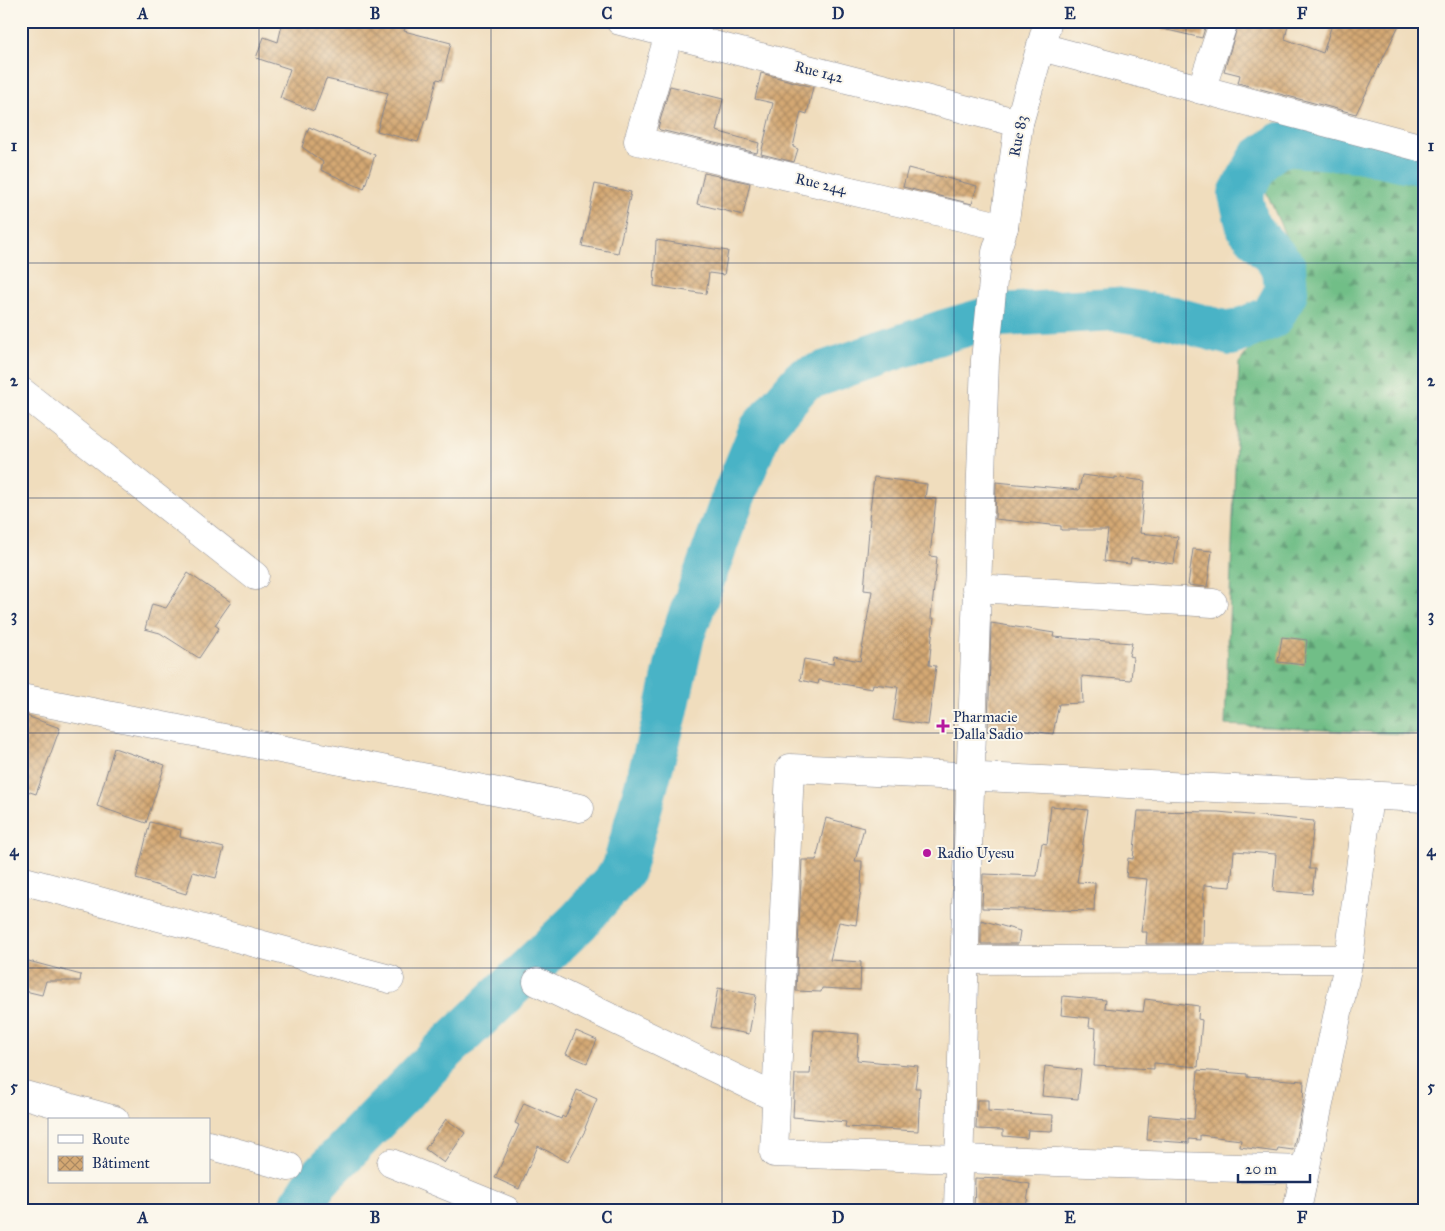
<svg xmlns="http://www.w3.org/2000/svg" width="1445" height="1231" viewBox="0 0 1445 1231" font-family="'IM FELL Great Primer',serif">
<defs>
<pattern id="forest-firs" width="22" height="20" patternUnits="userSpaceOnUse" patternTransform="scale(1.25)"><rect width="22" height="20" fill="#71be87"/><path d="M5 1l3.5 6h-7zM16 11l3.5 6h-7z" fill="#5c9b72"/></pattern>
<pattern id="building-cross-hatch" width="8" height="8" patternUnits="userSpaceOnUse" patternTransform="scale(1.25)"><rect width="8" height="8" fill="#d4a873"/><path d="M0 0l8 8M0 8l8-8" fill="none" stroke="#ab8962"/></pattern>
</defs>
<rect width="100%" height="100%" fill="#fbf7ec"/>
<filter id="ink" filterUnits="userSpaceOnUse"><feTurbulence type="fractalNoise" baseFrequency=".02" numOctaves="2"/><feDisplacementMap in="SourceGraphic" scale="10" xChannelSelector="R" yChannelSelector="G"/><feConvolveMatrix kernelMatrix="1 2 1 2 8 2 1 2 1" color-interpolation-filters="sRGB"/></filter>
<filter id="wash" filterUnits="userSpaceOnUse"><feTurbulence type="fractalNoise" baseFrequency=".0096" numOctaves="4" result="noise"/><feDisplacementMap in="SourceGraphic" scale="20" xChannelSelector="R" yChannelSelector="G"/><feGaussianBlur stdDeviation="1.12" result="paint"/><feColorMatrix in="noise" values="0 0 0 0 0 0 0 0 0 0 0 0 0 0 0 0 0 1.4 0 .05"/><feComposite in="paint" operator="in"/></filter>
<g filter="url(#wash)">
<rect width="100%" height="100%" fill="#f0ddbd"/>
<path fill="url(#forest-firs)" stroke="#467672" d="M1424 156V735L1225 725 1239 363 1303 277 1266 191 1281 162Z"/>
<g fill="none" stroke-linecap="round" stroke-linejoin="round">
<path stroke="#48b3c6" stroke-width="44" d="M298 1210 317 1181 433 1061 579 921 623 871 666 713 683 635 733 498 761 429 803 380 945 331 1000 315 1115 309 1172 318 1231 334 1272 317 1286 292 1284 267 1248 227 1240 194 1260 159 1281 144 1358 150 1424 164"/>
</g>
<g id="blocks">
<g fill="url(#building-cross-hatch)">
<path d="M283 21H407L404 31 451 43 442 80 437 79 427 120H425L418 142 377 131 388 93 326 79 314 111 280 98 290 69 256 58 264 37 278 42Z"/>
<path d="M1164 21H1207L1202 38 1163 29Z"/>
<path d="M1239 21H1289L1285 39 1323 53 1333 21H1401L1356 114 1238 83 1240 75 1224 71Z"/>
<path d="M761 73 813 87 807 114 801 112 793 147 798 149 794 162 761 154 773 103 755 99Z"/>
<path d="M670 86 723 99 716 131 759 143 757 153 660 130 658 128Z"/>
<path d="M309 127 375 155 364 189 321 170 323 162 302 147Z"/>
<path d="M908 168 977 186 972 204 903 187Z"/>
<path d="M704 173 750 183 743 215 697 204Z"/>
<path d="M595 184 631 192 618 253 582 246Z"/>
<path d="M656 240 728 251 724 275 709 273 706 294 654 286Z"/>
<path d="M1082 475 1115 479V477L1145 481 1140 533 1178 537 1174 564 1131 558 1130 564 1104 561 1108 530H1061V526L995 519 996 482 1079 490Z"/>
<path d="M874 477 927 484 925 498 936 499 930 556 937 557 931 618H934L929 665 936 666 928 725 893 720 898 687 873 684 872 689 819 680 818 684 800 680 804 659 833 664 834 656 860 661 872 591 864 590 870 519H869Z"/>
<path d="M1193 549 1212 551 1207 587 1188 585Z"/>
<path d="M188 573 231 602 215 625 219 628 199 658 160 633 145 629 152 604 166 608Z"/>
<path d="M991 623 1054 633 1053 637 1132 643 1129 656 1133 657 1131 680 1082 676 1083 703 1059 704 1053 734 1004 727V731H988Z"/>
<path d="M1282 637 1307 640 1304 665 1278 662Z"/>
<path d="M21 714 60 728 36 794 21 789Z"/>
<path d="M114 748 165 765 146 823 97 806Z"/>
<path d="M1051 806 1088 810 1077 882 1095 883 1094 911 982 908 983 874 1037 876 1042 843 1047 844Z"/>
<path d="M1138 811 1218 812 1314 821 1309 869H1315L1312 894 1273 891 1276 854 1234 851 1231 887 1204 885 1203 944H1146L1147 932H1141L1147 879 1126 877 1128 858 1133 859Z"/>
<path d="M826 818 864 828 855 861H862L861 888 856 925 839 922 830 960 861 962 860 990 822 988 821 992 796 991 802 860H816Z"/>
<path d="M150 822 181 830 180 837 224 848 216 878 193 872 186 894 136 879Z"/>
<path d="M981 920 1020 931 1018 944H981Z"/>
<path d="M21 959 81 975 80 981H46L42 995 21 990Z"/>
<path d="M718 988 756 995 749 1034 711 1027Z"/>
<path d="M1063 996 1106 1000 1105 1008 1143 1012 1145 999 1199 1006 1198 1019 1202 1020 1198 1067 1154 1063V1069L1094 1066 1096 1028 1089 1027 1090 1018 1061 1015Z"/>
<path d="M814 1030 859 1034 857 1060 918 1066 915 1088H920L918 1131 845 1127 846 1122 793 1117 795 1074H810Z"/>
<path d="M576 1031 597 1040 587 1063 566 1054Z"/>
<path d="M1045 1066 1081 1070 1078 1099 1042 1096Z"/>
<path d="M1198 1070 1247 1074V1077L1304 1081 1303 1104 1293 1150 1278 1148 1277 1152 1240 1147 1241 1140 1200 1135V1140L1189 1139V1143L1147 1140 1149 1115 1194 1119Z"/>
<path d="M577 1090 597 1099 585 1128 586 1129 568 1162 538 1146 519 1189 495 1178 519 1125 515 1123 524 1103 561 1119 562 1116 565 1118Z"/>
<path d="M977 1100H988V1111L1053 1115 1052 1131 1028 1130 1027 1138 1003 1136V1130L976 1129Z"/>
<path d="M446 1119 465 1133 444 1163 425 1149Z"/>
<path d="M975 1178 1001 1179 1030 1184 1026 1207 1023 1206V1210H974Z"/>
</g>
</g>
</g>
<g filter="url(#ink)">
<use href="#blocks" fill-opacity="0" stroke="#86868e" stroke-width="1"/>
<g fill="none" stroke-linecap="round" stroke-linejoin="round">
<g stroke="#86868e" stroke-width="29">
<g id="minor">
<path d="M620 21 1019 123"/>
<path d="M669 34 638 141 1004 227"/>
<path d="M1041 47 1419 147"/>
<path d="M1201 90 1224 21"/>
<path d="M21 391 255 576"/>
<path d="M976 588 1213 603"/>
<path d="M21 698 580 808"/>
<path d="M21 880 390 979"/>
<path d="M964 960 1349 959"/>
<path d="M537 982 776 1098"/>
<path d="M21 1094 115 1120"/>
<path d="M209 1145 289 1167"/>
<path d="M391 1163 506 1210"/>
<path d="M1305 1170 774 1153 790 768 1424 798"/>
<path d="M958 1210 966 905 985 360 996 252 1004 227 1019 123 1048 21"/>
<path d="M1297 1210 1349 959 1369 795"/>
</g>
</g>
<use href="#minor" stroke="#fff" stroke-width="28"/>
</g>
</g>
<path fill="none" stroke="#1b2f5e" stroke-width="1" stroke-opacity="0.55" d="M259 21V1210M491 21V1210M722 21V1210M954 21V1210M1186 21V1210M21 263H1424M21 498H1424M21 733H1424M21 968H1424"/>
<g fill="#b5179e" stroke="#fbf7ec" stroke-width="2">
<path d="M940.5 718.5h5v5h5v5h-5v5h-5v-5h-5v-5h5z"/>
<circle cx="927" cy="853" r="5"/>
</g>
<g text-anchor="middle" stroke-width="4" stroke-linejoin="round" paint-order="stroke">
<g font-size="15" fill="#1b2f5e" stroke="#fbf7ec">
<text transform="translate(819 72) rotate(14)" y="5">Rue 142</text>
<text transform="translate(1018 136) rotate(-79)" y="5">Rue 83</text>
<text transform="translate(821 184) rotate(13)" y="5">Rue 244</text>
</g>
<g font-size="15" fill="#1b2f5e" stroke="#fbf7ec" text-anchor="start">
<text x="953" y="722">Pharmacie<tspan x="953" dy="17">Dalla Sadio</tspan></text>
<text x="937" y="858">Radio Uyesu</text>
</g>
</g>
<rect width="1445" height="1231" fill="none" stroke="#fbf7ec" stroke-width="55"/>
<rect x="48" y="1118" width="162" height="65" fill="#fbf7ec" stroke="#a1a7b3"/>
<rect x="58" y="1135" width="25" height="8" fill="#ffffff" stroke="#a1a7b3"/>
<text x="92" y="1144" font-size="15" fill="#1b2f5e">Route</text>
<rect x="58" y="1156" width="25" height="15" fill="url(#building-cross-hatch)" stroke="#a1a7b3"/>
<text x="92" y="1168" font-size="15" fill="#1b2f5e">Bâtiment</text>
<path d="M1238 1174v8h72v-8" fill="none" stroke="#1b2f5e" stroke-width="2.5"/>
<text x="1245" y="1174" font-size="15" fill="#1b2f5e" stroke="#fbf7ec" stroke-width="4" paint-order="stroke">20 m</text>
<rect x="28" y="28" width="1390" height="1176" fill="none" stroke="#1b2f5e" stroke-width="2"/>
<g font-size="16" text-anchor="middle" font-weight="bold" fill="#1b2f5e">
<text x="143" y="19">A</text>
<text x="375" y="19">B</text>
<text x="607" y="19">C</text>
<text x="838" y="19">D</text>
<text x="1070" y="19">E</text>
<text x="1302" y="19">F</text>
<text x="14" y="151">1</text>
<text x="1431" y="151">1</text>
<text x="14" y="386">2</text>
<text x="1431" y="386">2</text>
<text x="14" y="621">3</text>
<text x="1431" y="621">3</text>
<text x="14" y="856">4</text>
<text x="1431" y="856">4</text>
<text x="14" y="1092">5</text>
<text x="1431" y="1092">5</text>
<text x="143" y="1223">A</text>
<text x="375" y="1223">B</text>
<text x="607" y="1223">C</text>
<text x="838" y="1223">D</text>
<text x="1070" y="1223">E</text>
<text x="1302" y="1223">F</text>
</g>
</svg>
